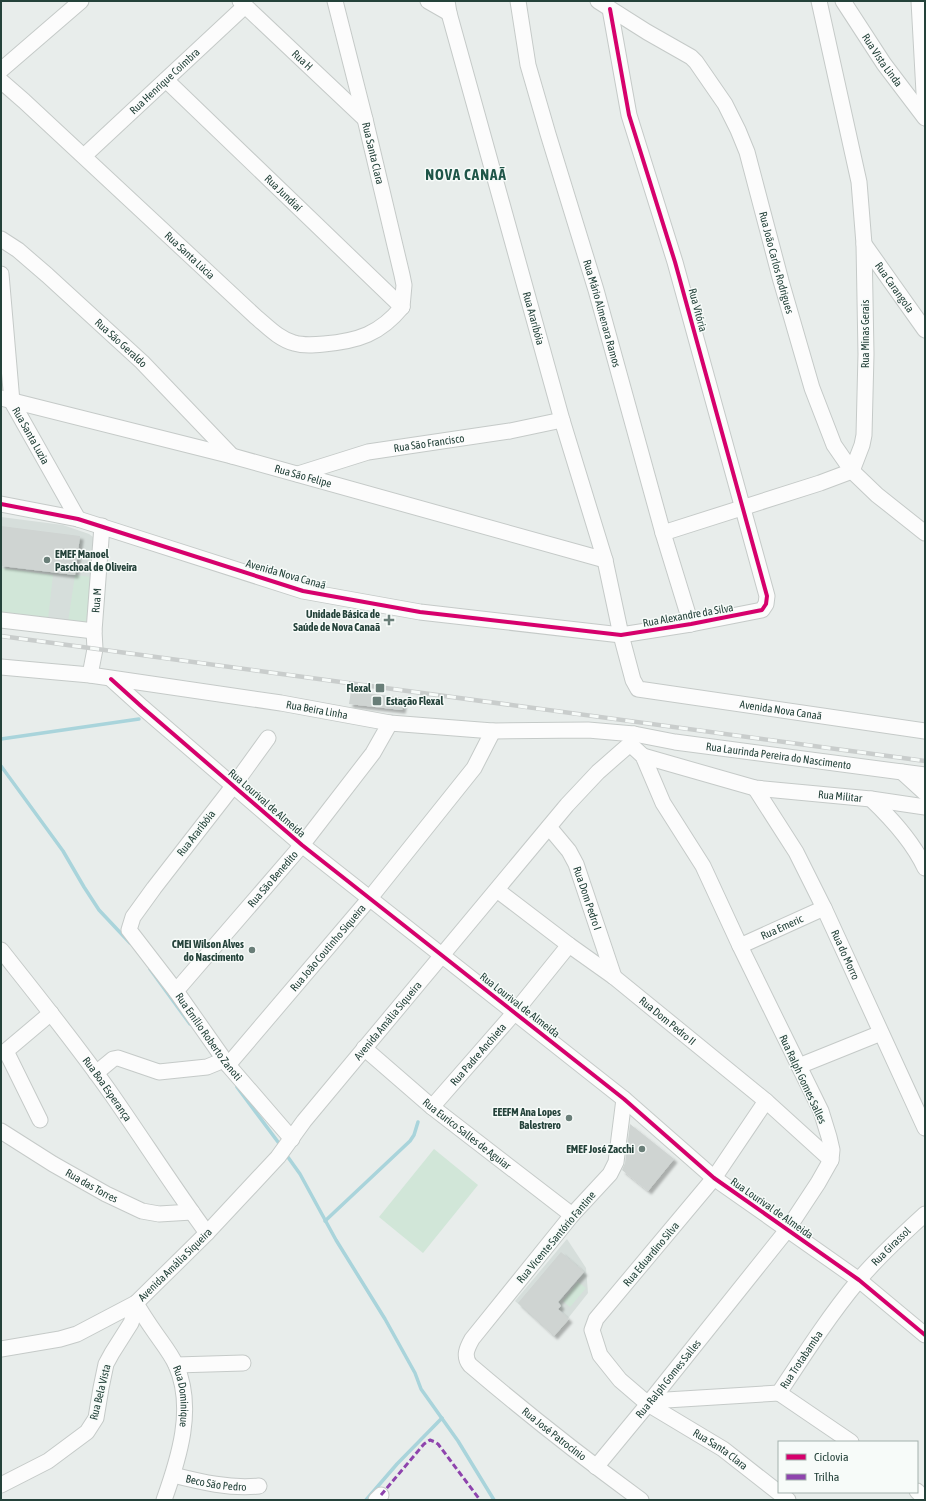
<svg xmlns="http://www.w3.org/2000/svg" width="926" height="1501" viewBox="0 0 926 1501" font-family="'Asap Condensed',sans-serif">
<defs>
<filter id="shadow"><feDropShadow dx="3.5" dy="3.5" stdDeviation="1" flood-color="#0004"/></filter>
</defs>
<rect width="100%" height="100%" fill="#e8edeb"/>
<g fill="#d6dedb">
<path d="M1 517 63 525 89 534 93 537 95 543 86 624 1 614Z"/>
<path d="M567 1239 586 1268 588 1293 554 1336 515 1301Z"/>
</g>
<g fill="#d1e6d8">
<path d="M1 568 53 575 48 619 1 614Z"/>
<path d="M75 575 91 577 86 624 68 622Z"/>
<path d="M434 1149 478 1185 423 1253 379 1217Z"/>
<path d="M578 1282 586 1288 570 1307 563 1301Z"/>
</g>
<g fill="none" stroke-linecap="round" stroke-linejoin="round">
<g stroke="#a9d4db" stroke-width="3.5">
<path d="M1 739 139 719"/>
<path d="M1 766 63 851 84 887 99 910 130 943"/>
<path d="M150 969 190 1024"/>
<path d="M237 1087 281 1146"/>
<path d="M285 1153 300 1174 336 1240 385 1319 415 1373 421 1389 458 1441 494 1500"/>
<path d="M325 1221 410 1141 414 1135 418 1122"/>
<path d="M366 1500 397 1464 442 1418"/>
</g>
</g>
<g fill="#cfd4d2" filter="url(#shadow)">
<path d="M1 526 80 536 75 575 1 566Z"/>
<path d="M351 691 404 698 402 710 349 704Z"/>
<path d="M630 1124 674 1159 648 1191 622 1170 625 1163Z"/>
<path d="M561 1252 584 1272 558 1302 561 1306 558 1309 569 1319 554 1336 518 1303Z"/>
</g>
<g fill="none" stroke-linecap="round" stroke-linejoin="round">
<g stroke="#c5cac8" stroke-width="17">
<g id="minor">
<path id="s1" d="M240 1 365 119"/>
<path id="s2" d="M335 1 365 119 402 275 404 285 402 307"/>
<path d="M428 1 449 13"/>
<path id="s3" d="M447 1 449 13 562 420 605 560 621 635 633 680 638 689 925 731"/>
<path id="s4" d="M518 1 528 65 548 134 596 290 663 533 691 624"/>
<path id="s5" d="M598 1 647 32 691 57 696 62 725 104 738 130 747 152 781 281 812 388 834 445 852 471 877 495 925 533"/>
<path id="s6" d="M843 1 884 64 925 118"/>
<path d="M919 1 925 111"/>
<path d="M1 70 81 1"/>
<path id="s7" d="M166 80 402 307"/>
<path id="s8" d="M1 81 24 101 256 317C268 327 279 339 294 343 304 346 314 345 324 344 358 341 380 334 402 307"/>
<path id="s9" d="M84 156 245 6"/>
<path id="s10" d="M1 239 18 250 47 275 142 362 232 456"/>
<path id="s11" d="M864 244 925 330"/>
<path id="s12" d="M1 274 12 402 78 519"/>
<path id="s13" d="M1 398 232 456 605 560"/>
<path id="s14" d="M298 474 368 452 510 431 562 420"/>
<path d="M1 504 78 519 303 591 420 612 621 635 691 624 762 610 766 604 767 596 675 262 629 115 610 9"/>
<path d="M663 533 820 483 852 471 862 445 864 435 866 354 864 244 859 182 819 1"/>
<path d="M1 620 94 631"/>
<path id="s15" d="M1 667 90 675 281 703 390 723 493 731 588 730 634 734 675 742 925 775"/>
<path id="s16" d="M90 675 95 649 94 631 102 526"/>
<path d="M111 679 142 707 302 845 624 1099 714 1178 859 1280 925 1335"/>
<path id="s17" d="M268 738 234 785 154 888 133 917 129 930 176 991 228 1065 292 1139"/>
<path id="s18" d="M643 756 755 788 871 799 925 807"/>
<path d="M902 772 925 793"/>
<path id="s19" d="M755 788 796 852 824 908 925 1128"/>
<path d="M871 799C892 819 913 842 925 868"/>
<path id="s20" d="M549 827 569 851 576 864 614 977"/>
<path id="s21" d="M497 890 569 945 614 977 766 1101 831 1160"/>
<path id="s22" d="M740 946 824 908"/>
<path id="s23" d="M1 950C39 998 77 1045 112 1095 144 1141 174 1188 207 1233"/>
<path id="s24" d="M176 991 302 845 373 753 390 723"/>
<path id="s25" d="M364 1048 432 1107 572 1215"/>
<path id="s26" d="M228 1065 370 898 474 768 493 731"/>
<path d="M799 1066 881 1033"/>
<path d="M96 1073 113 1059 118 1058 159 1072 207 1067 224 1060"/>
<path id="s27" d="M624 1099 616 1162 610 1174 572 1215 472 1339C467 1348 463 1356 470 1365 525 1412 582 1457 641 1500"/>
<path id="s28" d="M766 1101 714 1178 596 1319 592 1330 600 1355 620 1380 648 1404 723 1449 788 1500"/>
<path id="s29" d="M432 1107 515 1012 569 945"/>
<path d="M40 1120 6 1051 51 1013"/>
<path id="s30" d="M1 1131 53 1164 106 1194 142 1211 159 1214 192 1212"/>
<path id="s31" d="M136 1303C142 1314 149 1324 156 1334 163 1344 171 1354 176 1365 195 1408 179 1458 164 1500"/>
<path id="s32" d="M1 1349 60 1339 77 1334 136 1303 207 1233 278 1157 304 1121 567 805 598 772 630 744 634 734"/>
<path d="M176 1365 243 1363"/>
<path id="s33" d="M779 1393C804 1355 829 1316 858 1281 877 1258 903 1234 925 1214"/>
<path d="M779 1393 851 1442"/>
<path d="M650 1401 779 1393"/>
<path id="s34" d="M596 1467 648 1404 787 1230 818 1183 831 1160 832 1150 829 1137 821 1111 740 946 703 866 663 803 643 756 630 744"/>
<path id="s35" d="M173 1475C201 1482 230 1489 259 1486"/>
<path d="M1 1485 48 1461 87 1432 96 1418 101 1388 106 1364 112 1353 131 1323 134 1314 136 1303"/>
<path d="M917 1491 925 1499"/>
<path d="M376 1500 381 1495"/>
</g>
</g>
<use href="#minor" stroke="#fcfcfc" stroke-width="15"/>
<g stroke="#c9cdcc" stroke-width="4.5">
<path id="rail" d="M1 636 925 761"/>
</g>
<use href="#rail" stroke="#f7fbf9" stroke-width="3" stroke-dasharray="9" stroke-linecap="butt"/>
<path stroke="#8e44ad" stroke-width="3" stroke-dasharray="6 3" stroke-linecap="butt" d="M381 1495 424 1444 430 1440 435 1442 438 1444 480 1500"/>
<g stroke="#f7fbf9" stroke-width="6">
<g id="cycleway">
<path d="M1 504 78 519 303 591 420 612 621 635 691 624 762 610 766 604 767 596 675 262 629 115 610 9"/>
<path d="M111 679 142 707 302 845 624 1099 714 1178 859 1280 925 1335"/>
</g>
</g>
<use href="#cycleway" stroke="#d6006c" stroke-width="4"/>
</g>
<g fill="#697e78" stroke="#f7fbf9" stroke-width="1.5">
<circle cx="47" cy="560" r="4"/>
<path d="M387 614h4v4h4v4h-4v4h-4v-4h-4v-4h4z"/>
<rect x="375" y="683" width="10" height="10" rx="2"/>
<rect x="372" y="696" width="10" height="10" rx="2"/>
<circle cx="252" cy="950" r="4"/>
<circle cx="569" cy="1118" r="4"/>
<circle cx="642" cy="1149" r="4"/>
</g>
<g text-anchor="middle" stroke-width="3" stroke-linejoin="round" paint-order="stroke">
<g font-size="11" fill="#24423a" stroke="#f7fbf9">
<text dy="4" stroke="none"><textPath href="#s1" startOffset="86">Rua H</textPath></text>
<text dy="4" stroke="none"><textPath href="#s6" startOffset="71">Rua Vista Linda</textPath></text>
<text dy="4" stroke="none"><textPath href="#s9" startOffset="110">Rua Henrique Coimbra</textPath></text>
<text dy="4" stroke="none"><textPath href="#s2" startOffset="157">Rua Santa Clara</textPath></text>
<text dy="4" stroke="none"><textPath href="#s7" startOffset="163">Rua Jundiaí</textPath></text>
<text dy="4" stroke="none"><textPath href="#s8" startOffset="257">Rua Santa Lúcia</textPath></text>
<text dy="4" stroke="none"><textPath href="#s5" startOffset="334">Rua João Carlos Rodrigues</textPath></text>
<text dy="4" stroke="none"><textPath href="#s11" startOffset="53">Rua Carangola</textPath></text>
<text transform="translate(698 310) rotate(75)" y="4">Rua Vitória</text>
<text dy="4" stroke="none"><textPath href="#s4" startOffset="324">Rua Mário Almenara Ramos</textPath></text>
<text dy="4" stroke="none"><textPath href="#s3" startOffset="329">Rua Araribóia</textPath></text>
<text transform="translate(865 334) rotate(-90)" y="4">Rua Minas Gerais</text>
<text dy="4" stroke="none"><textPath href="#s10" startOffset="159">Rua São Geraldo</textPath></text>
<text dy="4" stroke="none"><textPath href="#s12" startOffset="167">Rua Santa Luzia</textPath></text>
<text dy="4" stroke="none"><textPath href="#s14" startOffset="135">Rua São Francisco</textPath></text>
<text dy="4" stroke="none"><textPath href="#s13" startOffset="312">Rua São Felipe</textPath></text>
<text transform="translate(286 574) rotate(16)" y="4">Avenida Nova Canaã</text>
<text dy="4" stroke="none"><textPath href="#s16" startOffset="75">Rua M</textPath></text>
<text transform="translate(688 615) rotate(-10)" y="4">Rua Alexandre da Silva</text>
<text dy="4" stroke="none"><textPath href="#s15" startOffset="319">Rua Beira Linha</textPath></text>
<text dy="4" stroke="none"><textPath href="#s3" startOffset="859">Avenida Nova Canaã</textPath></text>
<text dy="4" stroke="none"><textPath href="#s15" startOffset="784">Rua Laurinda Pereira do Nascimento</textPath></text>
<text dy="4" stroke="none"><textPath href="#s18" startOffset="202">Rua Militar</textPath></text>
<text transform="translate(267 803) rotate(41)" y="4">Rua Lourival de Almeida</text>
<text transform="translate(196 833) rotate(-52)" y="4">Rua Araribóia</text>
<text dy="4" stroke="none"><textPath href="#s24" startOffset="148">Rua São Benedito</textPath></text>
<text dy="4" stroke="none"><textPath href="#s20" startOffset="82">Rua Dom Pedro I</textPath></text>
<text dy="4" stroke="none"><textPath href="#s22" startOffset="46">Rua Emeric</textPath></text>
<text dy="4" stroke="none"><textPath href="#s26" startOffset="154">Rua João Coutinho Siqueira</textPath></text>
<text dy="4" stroke="none"><textPath href="#s19" startOffset="190">Rua do Morro</textPath></text>
<text transform="translate(520 1005) rotate(38)" y="4">Rua Lourival de Almeida</text>
<text dy="4" stroke="none"><textPath href="#s21" startOffset="215">Rua Dom Pedro II</textPath></text>
<text dy="4" stroke="none"><textPath href="#s32" startOffset="523">Avenida Amália Siqueira</textPath></text>
<text dy="4" stroke="none"><textPath href="#s17" startOffset="371">Rua Emílio Roberto Zanoti</textPath></text>
<text dy="4" stroke="none"><textPath href="#s29" startOffset="70">Rua Padre Anchieta</textPath></text>
<text transform="translate(803 1079) rotate(65)" y="4">Rua Ralph Gomes Salles</text>
<text dy="4" stroke="none"><textPath href="#s23" startOffset="175">Rua Boa Esperança</textPath></text>
<text dy="4" stroke="none"><textPath href="#s25" startOffset="134">Rua Eurico Salles de Aguiar</textPath></text>
<text dy="4" stroke="none"><textPath href="#s30" startOffset="106">Rua das Torres</textPath></text>
<text transform="translate(772 1208) rotate(35)" y="4">Rua Lourival de Almeida</text>
<text transform="translate(556 1237) rotate(-50)" y="4">Rua Vicente Santório Fantine</text>
<text dy="4" stroke="none"><textPath href="#s33" startOffset="185">Rua Girassol</textPath></text>
<text transform="translate(651 1254) rotate(-50)" y="4">Rua Eduardino Silva</text>
<text dy="4" stroke="none"><textPath href="#s32" startOffset="199">Avenida Amália Siqueira</textPath></text>
<text dy="4" stroke="none"><textPath href="#s33" startOffset="40">Rua Trotabamba</textPath></text>
<text dy="4" stroke="none"><textPath href="#s34" startOffset="114">Rua Ralph Gomes Salles</textPath></text>
<text transform="translate(100 1392) rotate(-76)" y="4">Rua Bela Vista</text>
<text dy="4" stroke="none"><textPath href="#s31" startOffset="106">Rua Dominique</textPath></text>
<text dy="4" stroke="none"><textPath href="#s27" startOffset="429">Rua José Patrocínio</textPath></text>
<text dy="4" stroke="none"><textPath href="#s28" startOffset="469">Rua Santa Clara</textPath></text>
<text dy="4" stroke="none"><textPath href="#s35" startOffset="44">Beco São Pedro</textPath></text>
</g>
<g font-size="11" font-weight="bold" fill="#24423a" stroke="#f7fbf9" text-anchor="end">
<text x="55" y="558" text-anchor="start">EMEF Manoel<tspan x="55" dy="13">Paschoal de Oliveira</tspan></text>
<text x="380" y="618">Unidade Básica de<tspan x="380" dy="13">Saúde de Nova Canaã</tspan></text>
<text x="371" y="692">Flexal</text>
<text x="386" y="705" text-anchor="start">Estação Flexal</text>
<text x="244" y="948">CMEI Wilson Alves<tspan x="244" dy="13">do Nascimento</tspan></text>
<text x="561" y="1116">EEEFM Ana Lopes<tspan x="561" dy="13">Balestrero</tspan></text>
<text x="634" y="1153">EMEF José Zacchi</text>
</g>
<g font-size="15" font-weight="bold" letter-spacing="1" fill="#1f5548" stroke="#f7fbf9">
<text x="466" y="180">NOVA CANAÃ</text>
</g>
</g>
<rect width="926" height="1501" fill="none" stroke="#24423a" stroke-width="4"/>
<rect x="778" y="1441" width="140" height="52" fill="#f7fbf9" stroke="#a3b1ad"/>
<rect x="786" y="1454" width="20" height="6" fill="#d6006c" stroke="#a3b1ad"/>
<text x="814" y="1461" font-size="12" fill="#24423a">Ciclovia</text>
<rect x="786" y="1474" width="20" height="6" fill="#8e44ad" stroke="#a3b1ad"/>
<text x="814" y="1481" font-size="12" fill="#24423a">Trilha</text>
</svg>
